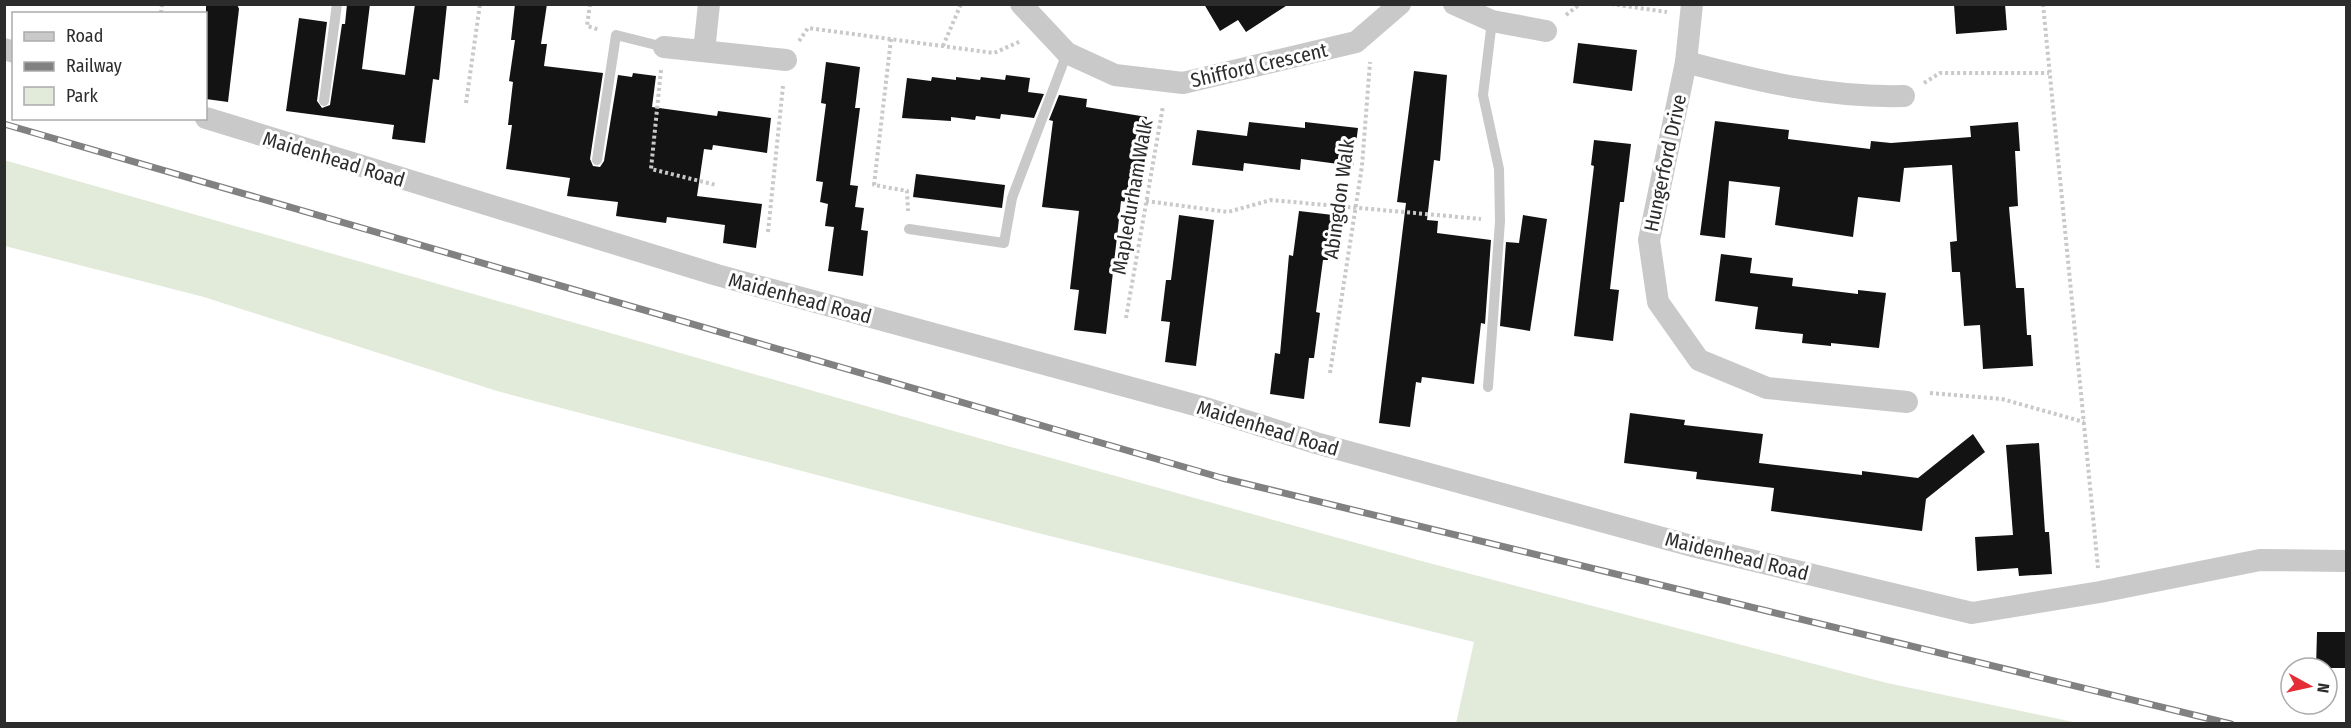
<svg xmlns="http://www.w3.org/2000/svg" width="2351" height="728" viewBox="0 0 2351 728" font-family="'Fira Sans Condensed',sans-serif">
<rect width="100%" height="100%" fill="#fff"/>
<path fill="#e2eada" d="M4 160 950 430 1425 562 1887 683 2078 723H1456L1474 642 1030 531 497 391 204 297 5 246Z"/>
<g fill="#131313">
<path d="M206 4H237L239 9 228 102 206 99Z"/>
<path d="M347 4H370L362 69 405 75 415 4H447L439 80 433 79 425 143 392 139 394 125 286 111 299 18 327 22 317 101 322 108 330 105 342 24H345Z"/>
<path d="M515 4H547L541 44H547L544 66 603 73 590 159 593 166 600 167 604 161 618 75 632 77 633 73 656 76 652 107 717 116 718 111 771 118 767 153 713 145 712 150 704 149 697 196 762 204 756 248 723 243 725 225 667 217 666 223 616 216 618 202 567 196 570 178 506 169 512 125H508L513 82 509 81 515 40H511Z"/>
<path d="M1204 4H1289L1246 32 1238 20 1220 31Z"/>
<path d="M1954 4H2005L2007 30 1956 34Z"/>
<path d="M1578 43 1637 50 1632 91 1573 83Z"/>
<path d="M826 62 860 67 855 108H860L850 185 858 186 855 207 864 208 861 230 868 231 863 276 828 271 834 227 825 226 828 204 820 202 823 182 816 181 826 104 821 103Z"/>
<path d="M1414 71 1447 75 1440 161 1434 160 1427 220 1438 221 1437 233 1491 240 1485 324 1481 323 1474 384 1422 377 1421 383 1416 382 1410 427 1379 423 1406 203 1397 202Z"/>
<path d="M1006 75 1030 78 1028 92 1044 94 1034 118 1001 114 1000 119 976 116 975 120 951 117V121L902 118 907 78 931 81 932 77 956 80V77L980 80 981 77 1005 80Z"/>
<path d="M1059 95 1087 99 1086 107 1147 117 1140 158 1145 159 1138 204 1121 201 1106 334 1074 330 1079 290 1070 289 1079 211 1042 207 1053 121 1049 120Z"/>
<path d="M1715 121 1789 130 1788 139 1870 149 1871 141 1891 143 1971 137 1970 126 2018 122 2020 151H2015L2018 206 2009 207 2016 288H2024L2027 335H2031L2033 366 1983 369 1980 325 1964 326 1960 272H1952L1950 242 1957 241 1952 165 1904 168 1900 202 1858 197 1853 237 1775 225 1780 187 1729 181 1725 238 1700 235Z"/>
<path d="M1249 122 1305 128V122L1358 128 1353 166 1301 159 1300 170 1244 163 1243 171 1192 165 1197 130 1247 136Z"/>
<path d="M1594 140 1631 144 1624 202H1620L1610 289 1619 290 1613 341 1574 336 1594 166 1591 165Z"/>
<path d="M916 174 1005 185 1002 208 913 197Z"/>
<path d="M1299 211 1333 215 1328 260H1323L1316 312 1320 313 1314 358H1309L1304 399 1270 394 1275 353 1280 354 1289 255 1293 256Z"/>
<path d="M1179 215 1214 220 1196 366 1165 362 1170 322 1161 321 1166 280H1171Z"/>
<path d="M1523 215 1547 219 1530 331 1500 326 1506 242 1519 243Z"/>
<path d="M1721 254 1752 258 1750 273 1793 278 1792 286 1858 294V290L1886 293 1879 348 1831 343V346L1802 343 1803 334 1755 329 1758 307 1715 301Z"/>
<path d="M1630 413 1685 420 1684 425 1763 434 1759 463 1862 475V471L1918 478 1973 434 1985 452 1926 499 1922 531 1771 511 1774 488 1696 479 1697 472 1624 463Z"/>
<path d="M2039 443 2045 532H2049L2052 574 2019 576 2018 568 1977 571 1975 537 2013 535 2006 445Z"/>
<path d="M2317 632H2346V668H2316Z"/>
</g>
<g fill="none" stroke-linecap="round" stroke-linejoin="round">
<g stroke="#c9c9c9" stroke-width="4" stroke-dasharray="3 3" stroke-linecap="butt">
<path d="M590 4 587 26 600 30"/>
<path d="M1611 4 1667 12"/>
<path d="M2043 4 2098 568"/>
<path d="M161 13 162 4"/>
<path d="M1566 15 1580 4"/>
<path d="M891 39 874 185 907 191 908 211"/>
<path d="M799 41 808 28 994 53 1021 41"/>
<path d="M943 46 961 4"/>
<path d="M661 70 651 169 716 185"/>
<path d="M1924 83 1940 73H2049"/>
<path d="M466 103 480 4"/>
<path d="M1146 201 1228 212 1271 200 1481 219"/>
<path d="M768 232 783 86"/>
<path d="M1126 318 1163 106"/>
<path d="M1330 373 1362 166 1370 62"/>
<path d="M1930 393 2002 399 2084 422"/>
</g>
<g stroke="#c9c9c9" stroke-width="10">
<path d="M324 101 337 4"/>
<path d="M597 160 616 35 664 47"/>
<path d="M909 229 1004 243 1012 198 1067 53"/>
<path d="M1488 387 1500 221 1499 169 1483 95 1492 21"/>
</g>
<g stroke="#c9c9c9" stroke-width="22">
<path d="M1021 4 1067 53 1115 75 1183 83 1356 42 1400 4"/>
<path d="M1454 4 1492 21 1546 31"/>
<path d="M1692 4 1686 62 1649 240 1658 302 1699 360 1767 388 1907 402"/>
<path d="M664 47 786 60"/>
<path d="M4 49 14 52"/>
<path d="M704 51 709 4"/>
<path d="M1686 62C1758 81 1829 98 1904 96"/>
<path d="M206 118 717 275 1202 407 1316 443 1692 546 1972 613 2100 592 2260 560 2346 561"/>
</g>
<g stroke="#818181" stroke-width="7">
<path id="rail" d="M4 124 1222 478 2231 724"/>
</g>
<use href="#rail" stroke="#fff" stroke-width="4.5" stroke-dasharray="14" stroke-linecap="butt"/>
</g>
<g text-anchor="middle" stroke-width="6" stroke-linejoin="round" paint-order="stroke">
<g font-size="20" fill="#2c2c2c" stroke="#fff">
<text transform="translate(1259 65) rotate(-13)" y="7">Shifford Crescent</text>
<text transform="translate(334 159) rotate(17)" y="7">Maidenhead Road</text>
<text transform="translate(1665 163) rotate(-78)" y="7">Hungerford Drive</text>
<text transform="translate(1132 197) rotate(-80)" y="7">Mapledurham Walk</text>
<text transform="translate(1339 199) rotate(-82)" y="7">Abingdon Walk</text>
<text transform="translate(800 298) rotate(15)" y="7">Maidenhead Road</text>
<text transform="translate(1268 428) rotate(17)" y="7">Maidenhead Road</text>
<text transform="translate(1737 556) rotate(14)" y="7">Maidenhead Road</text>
</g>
</g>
<rect width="2351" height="728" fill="none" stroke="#2c2c2c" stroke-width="12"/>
<rect x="12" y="12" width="195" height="108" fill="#ffffff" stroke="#ababab" stroke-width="1.5"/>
<rect x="24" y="32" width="30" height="9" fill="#c9c9c9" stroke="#ababab" stroke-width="1.5"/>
<text x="66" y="42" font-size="18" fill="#2c2c2c">Road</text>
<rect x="24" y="62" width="30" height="9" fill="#818181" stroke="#ababab" stroke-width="1.5"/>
<text x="66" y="72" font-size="18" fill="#2c2c2c">Railway</text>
<rect x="24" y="87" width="30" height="18" fill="#e2eada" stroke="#ababab" stroke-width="1.5"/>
<text x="66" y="102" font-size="18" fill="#2c2c2c">Park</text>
<g transform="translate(2309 686) rotate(98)"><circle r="28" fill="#ffffff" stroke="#ababab" stroke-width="1.5"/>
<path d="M0-4.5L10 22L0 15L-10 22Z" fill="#e52d35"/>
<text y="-9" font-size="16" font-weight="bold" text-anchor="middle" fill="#2c2c2c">N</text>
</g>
</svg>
